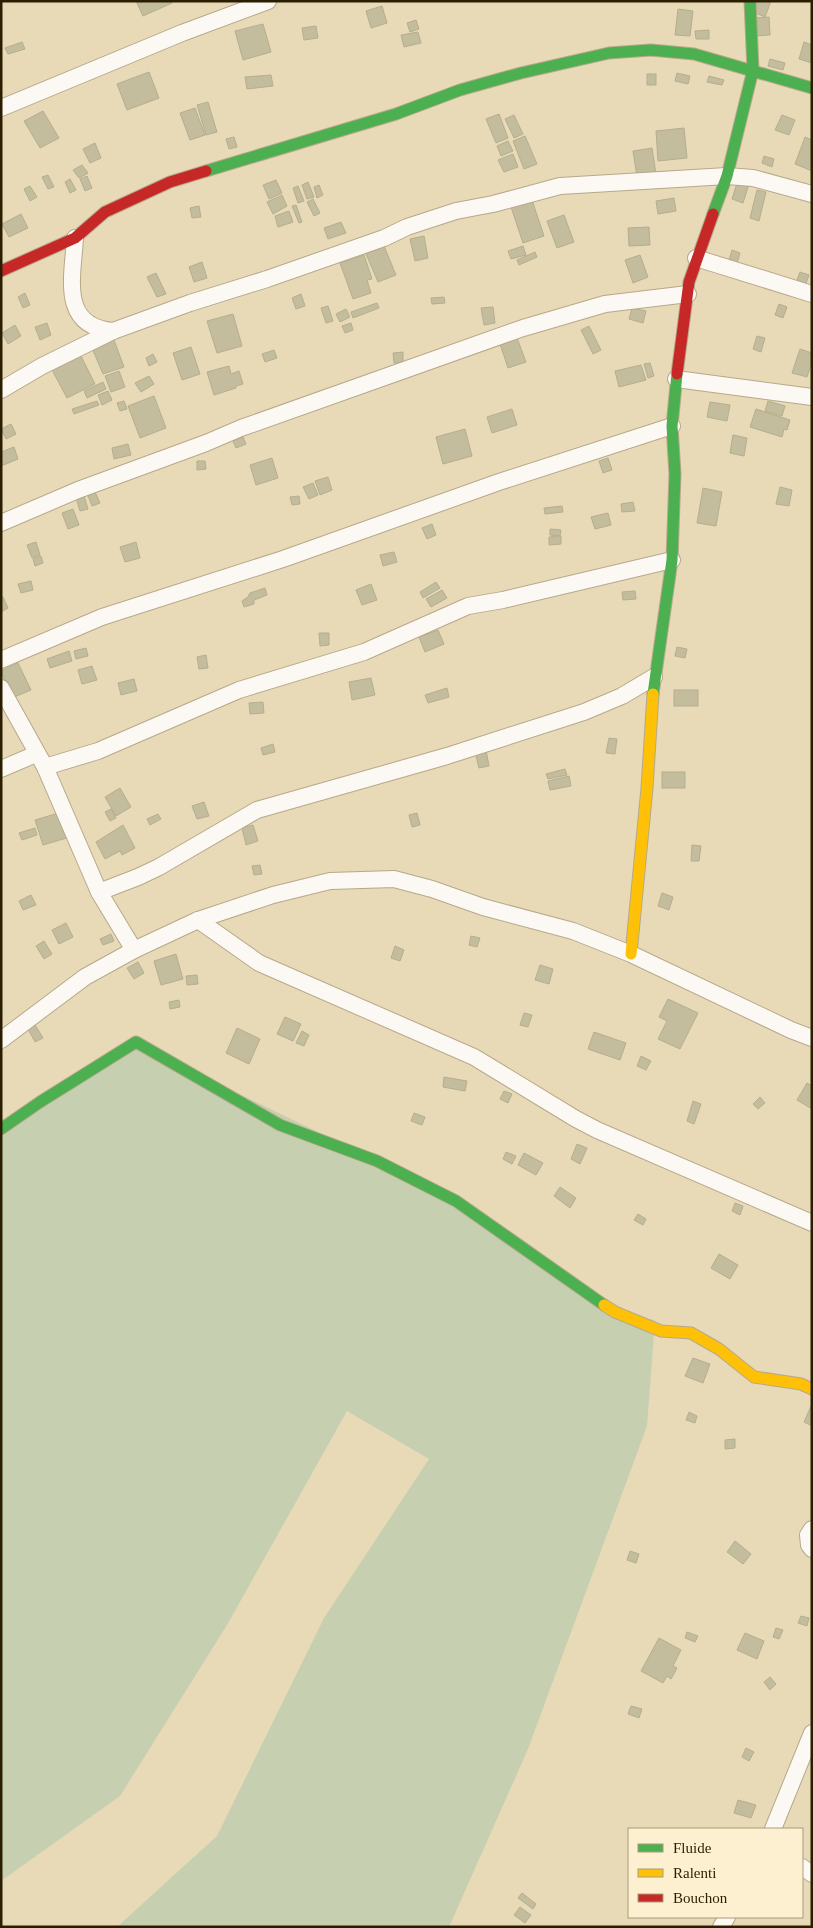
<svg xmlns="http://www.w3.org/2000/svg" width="813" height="1928" viewBox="0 0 813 1928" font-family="'Times New Roman',serif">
<rect width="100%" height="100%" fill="#e8d9b7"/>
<path fill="#c6d0b1" d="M136 1044 479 1210 627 1315 655 1320 647 1426 528 1749 449 1927H117L217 1836 324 1618 429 1459 347 1411 227 1625 120 1796 1 1881V1129Z"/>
<g fill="#c3bc9d" stroke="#b5ae8f">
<path d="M136 1H171L172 3 143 16Z"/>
<path d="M758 1H771L765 17 753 12Z"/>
<path d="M382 6 387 23 371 28 366 11Z"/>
<path d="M678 9 693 11 690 36 675 35Z"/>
<path d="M769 17 770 35 755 36 754 18Z"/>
<path d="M416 20 419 29 410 32 407 23Z"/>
<path d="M263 24 271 52 243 60 235 31Z"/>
<path d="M316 26 318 38 304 40 302 28Z"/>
<path d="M709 30V39H696L695 31Z"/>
<path d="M418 32 421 43 404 47 401 35Z"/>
<path d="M22 42 25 49 8 54 5 48Z"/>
<path d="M804 42 812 45V63L799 59Z"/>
<path d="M770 59 785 63 783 70 768 66Z"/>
<path d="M149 72 159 98 127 110 117 84Z"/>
<path d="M677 73 690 76 688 84 675 81Z"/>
<rect x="647" y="74" width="9" height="11"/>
<path d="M271 75 273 86 247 89 245 77Z"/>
<path d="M709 76 724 80 722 85 707 82Z"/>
<path d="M208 102 217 132 206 135 197 105Z"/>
<path d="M195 108 205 135 190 140 180 113Z"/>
<path d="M43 111 59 138 40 148 24 121Z"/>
<path d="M499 114 508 138 496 143 486 119Z"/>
<path d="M514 115 523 134 514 138 505 119Z"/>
<path d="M782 115 795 120 789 135 775 130Z"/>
<path d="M684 128 687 158 658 161 656 131Z"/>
<path d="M525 136 537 164 524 169 513 141Z"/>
<path d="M234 137 237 147 229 149 226 139Z"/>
<path d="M805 137 812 140V171L795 164Z"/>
<path d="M508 141 513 151 501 156 497 146Z"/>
<path d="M95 143 101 158 90 163 83 149Z"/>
<path d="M652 148 656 174 637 177 633 151Z"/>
<path d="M513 154 518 167 504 172 498 160Z"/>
<path d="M764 156 774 159 772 167 762 163Z"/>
<path d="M82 165 88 173 79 178 73 170Z"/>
<path d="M48 175 54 187 48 189 42 177Z"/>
<path d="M87 176 92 188 85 191 80 179Z"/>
<path d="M70 179 76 190 70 193 65 182Z"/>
<path d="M276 180 282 193 269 199 263 185Z"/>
<path d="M738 180 749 184 743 203 732 199Z"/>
<path d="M308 182 314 197 307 199 302 185Z"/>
<path d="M319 185 323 195 317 198 314 187Z"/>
<path d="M30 186 37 197 30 201 24 189Z"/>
<path d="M298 186 304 201 298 203 293 188Z"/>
<path d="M757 190 766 192 759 221 750 218Z"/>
<path d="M282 195 287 206 273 214 267 202Z"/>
<path d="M531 197 544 236 523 243 510 204Z"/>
<path d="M674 198 676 211 658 214 656 201Z"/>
<path d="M313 199 320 213 314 216 307 202Z"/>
<path d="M296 205 302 222 299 223 292 206Z"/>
<path d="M199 206 201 217 192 218 190 208Z"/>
<path d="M289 211 293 222 278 227 275 216Z"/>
<path d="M21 214 28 228 9 237 2 224Z"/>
<path d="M564 215 574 242 557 248 547 221Z"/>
<path d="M341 222 346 233 328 239 324 228Z"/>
<path d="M649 227 650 245 629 246 628 228Z"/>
<path d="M424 236 428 258 415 261 410 239Z"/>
<path d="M384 246 396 275 378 282 366 254Z"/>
<path d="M523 246 526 255 511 259 508 251Z"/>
<path d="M732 250 740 253 736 267 728 264Z"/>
<path d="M535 252 537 257 519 265 517 260Z"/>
<path d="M364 255 372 279 367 280 371 293 353 299 340 263Z"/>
<path d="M640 255 648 277 633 283 625 260Z"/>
<path d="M202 262 207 278 194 282 189 267Z"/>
<path d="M800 272 809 275 804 289 795 285Z"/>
<path d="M156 273 166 294 157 297 147 277Z"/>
<path d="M25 293 30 305 23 308 18 297Z"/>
<path d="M301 294 305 306 296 309 292 298Z"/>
<path d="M444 297 445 303 432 304 431 298Z"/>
<path d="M377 303 379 308 353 318 351 312Z"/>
<path d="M779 304 787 307 783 318 775 315Z"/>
<path d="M328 306 333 321 326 323 321 308Z"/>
<path d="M493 307 495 323 484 325 481 308Z"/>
<path d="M632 308 646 311 643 323 629 319Z"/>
<path d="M346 309 350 317 340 322 336 314Z"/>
<path d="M233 314 242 346 217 353 207 321Z"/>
<path d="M47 323 51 335 40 340 35 327Z"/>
<path d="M351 323 353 330 345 333 342 326Z"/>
<path d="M15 325 21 336 8 344 2 333Z"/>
<path d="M589 326 601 350 593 354 581 330Z"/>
<path d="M757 336 765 338 761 352 753 349Z"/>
<path d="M517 338 526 362 508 368 500 344Z"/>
<path d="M114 340 124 367 103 374 92 348Z"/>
<path d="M191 347 200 374 182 380 173 353Z"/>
<path d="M800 349 812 353V362L807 377 792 373Z"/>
<path d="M274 350 277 358 265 362 262 354Z"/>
<path d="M403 352V362L394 363 393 353Z"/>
<path d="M80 354 95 384 67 398 51 368Z"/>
<path d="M153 354 157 362 149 366 146 358Z"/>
<path d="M650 363 654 376 648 378 644 364Z"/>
<path d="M641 365 646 380 619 387 615 371Z"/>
<path d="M229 366 231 374 239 371 243 384 236 386V388L214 395 207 372Z"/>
<path d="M119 371 125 387 111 392 105 376Z"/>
<path d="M149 376 154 384 141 392 135 383Z"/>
<path d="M103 382 106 389 87 398 84 391Z"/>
<path d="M108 391 112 400 102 405 98 395Z"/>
<path d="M154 396 166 428 140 438 128 406Z"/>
<path d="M97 401 99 405 74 414 72 409Z"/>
<path d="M124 401 127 409 120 411 117 403Z"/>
<path d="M768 401 785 406 782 416 765 411Z"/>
<path d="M710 402 730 405 727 421 707 417Z"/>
<path d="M512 409 517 425 492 433 487 417Z"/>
<path d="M756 409 790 420 787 430 784 429 782 437 750 427Z"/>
<path d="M11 424 16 434 6 439 1 429Z"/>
<path d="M465 429 472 456 443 464 436 437Z"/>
<path d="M733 435 747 438 744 456 730 453Z"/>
<path d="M243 437 246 444 236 448 233 441Z"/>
<path d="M128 444 131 455 114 459 112 448Z"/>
<path d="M14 447 18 459 1 466V452Z"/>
<path d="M272 458 278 478 256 485 250 465Z"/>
<path d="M608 458 612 470 603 473 599 461Z"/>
<path d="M197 461H205L206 469 197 470Z"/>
<path d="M328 477 332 490 320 495 315 481Z"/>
<path d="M313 483 318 495 309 499 303 487Z"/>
<path d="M780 487 792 490 789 506 776 504Z"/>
<path d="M703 488 722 492 716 526 697 523Z"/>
<path d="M95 492 100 503 92 506 88 496Z"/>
<path d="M84 496 88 509 80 511 76 498Z"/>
<path d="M299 496 300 504 292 505 290 497Z"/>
<path d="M633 502 635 511 622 512 621 504Z"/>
<path d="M562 506 563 512 545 514 544 508Z"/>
<path d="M73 509 79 525 68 529 62 513Z"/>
<path d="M608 513 611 525 595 529 591 517Z"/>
<path d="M432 524 436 535 427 539 422 528Z"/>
<path d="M550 529 561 530 560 536 550 535Z"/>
<path d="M561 536V544L549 545V537Z"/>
<path d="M36 542 40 555 32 558 27 545Z"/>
<path d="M136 542 140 558 125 562 120 547Z"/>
<path d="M394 552 397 562 383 566 380 555Z"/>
<path d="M41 556 43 563 35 566 33 559Z"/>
<path d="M31 581 33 590 21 593 18 584Z"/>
<path d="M436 582 440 588 423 598 420 592Z"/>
<path d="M371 584 377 600 362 605 356 590Z"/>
<path d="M265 588 267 595 254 600V604L244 607 242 601 248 597 250 593Z"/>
<path d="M442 590 447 598 431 607 426 599Z"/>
<path d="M635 591 636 599 623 600 622 592Z"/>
<path d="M1 597H3L8 608 1 612Z"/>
<path d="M438 630 444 644 425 652 419 637Z"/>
<path d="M319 633H329V645L320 646Z"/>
<path d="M677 647 687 649 685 658 675 656Z"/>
<path d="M86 648 88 656 76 659 74 651Z"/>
<path d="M69 651 72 661 50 668 47 659Z"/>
<path d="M206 655 208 668 199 669 197 657Z"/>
<path d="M18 663 31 690 12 698 1 671Z"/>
<path d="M92 666 97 680 82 684 78 670Z"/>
<path d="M371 678 375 695 352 700 349 682Z"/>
<path d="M134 679 137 691 121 695 118 683Z"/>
<path d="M447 688 449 697 428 703 425 695Z"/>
<rect x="674" y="690" width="24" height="16"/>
<path d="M263 702 264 713 250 714 249 703Z"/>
<path d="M609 738 617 739 615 754 606 753Z"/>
<path d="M273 744 275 752 263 755 261 748Z"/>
<path d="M486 750 489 766 479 768 475 752Z"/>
<path d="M565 769 567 775 548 779 546 774Z"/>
<rect x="662" y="772" width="23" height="16"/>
<path d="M569 776 571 786 550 790 548 781Z"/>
<path d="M120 788 131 807 116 816 105 797Z"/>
<path d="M204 802 209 816 197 819 192 806Z"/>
<path d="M111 809 116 818 110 821 105 812Z"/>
<path d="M62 812 70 837 43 845 35 820Z"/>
<path d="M417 813 420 825 412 827 409 815Z"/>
<path d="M158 814 161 819 150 825 147 819Z"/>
<path d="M123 825 135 848 122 855 120 851 105 859 96 842Z"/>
<path d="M253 825 258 841 246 845 242 828Z"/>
<path d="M35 828 37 835 22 840 19 833Z"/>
<path d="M692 845 701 846 699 861H691Z"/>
<path d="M260 865 262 874 254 875 252 866Z"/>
<path d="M662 893 673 897 669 910 658 906Z"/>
<path d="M31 895 36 905 23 910 19 901Z"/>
<path d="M66 923 73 937 59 944 52 930Z"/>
<path d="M111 934 114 941 103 945 100 939Z"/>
<path d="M471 936 480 938 477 947 469 945Z"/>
<path d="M44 941 52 954 44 959 36 946Z"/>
<path d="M395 946 404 950 400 961 391 958Z"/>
<path d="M176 954 183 979 161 985 154 961Z"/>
<path d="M138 962 144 973 134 979 127 968Z"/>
<path d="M540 965 553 969 549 984 535 980Z"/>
<path d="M197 975 198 984 187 985 186 976Z"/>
<path d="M668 999 698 1013 680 1049 658 1039 667 1021 659 1017Z"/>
<path d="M179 1000 180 1007 170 1009 169 1002Z"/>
<path d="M524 1013 532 1015 528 1027 520 1025Z"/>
<path d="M285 1017 301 1024 293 1041 277 1034Z"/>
<path d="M34 1023 43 1038 35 1042 27 1027Z"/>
<path d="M237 1028 260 1039 249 1064 226 1053Z"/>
<path d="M302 1031 309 1035 304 1046 296 1043Z"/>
<path d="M594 1032 626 1043 620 1060 588 1049Z"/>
<path d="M641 1056 651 1061 646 1070 637 1066Z"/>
<path d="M444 1077 467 1081 465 1091 443 1087Z"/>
<path d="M807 1083 812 1086V1109L797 1100Z"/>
<path d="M504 1091 512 1094 508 1103 500 1099Z"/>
<path d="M760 1097 765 1103 758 1109 753 1104Z"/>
<path d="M693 1101 701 1104 694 1124 687 1121Z"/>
<path d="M414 1113 425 1117 422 1125 411 1121Z"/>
<path d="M577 1144 587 1148 580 1164 571 1159Z"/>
<path d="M506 1152 516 1156 512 1164 503 1159Z"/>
<path d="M524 1153 543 1163 536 1175 518 1165Z"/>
<path d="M560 1187 576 1198 570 1208 554 1196Z"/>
<path d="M735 1203 743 1206 740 1215 732 1211Z"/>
<path d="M638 1214 646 1219 643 1225 634 1220Z"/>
<path d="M719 1254 738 1265 730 1279 711 1268Z"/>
<path d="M693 1358 710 1364 703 1383 685 1376Z"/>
<path d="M812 1404V1426L804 1422Z"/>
<path d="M689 1412 697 1416 695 1423 686 1420Z"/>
<path d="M735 1439V1448L725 1449V1440Z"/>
<path d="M735 1541 751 1554 743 1564 727 1552Z"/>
<path d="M630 1551 639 1554 636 1563 627 1560Z"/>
<path d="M801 1616 809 1618 807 1626 798 1623Z"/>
<path d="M776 1628 783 1630 779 1639 773 1637Z"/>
<path d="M687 1632 698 1636 695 1642 685 1638Z"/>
<path d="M745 1633 764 1641 757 1659 737 1650Z"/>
<path d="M659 1638 681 1650 673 1666 677 1668 671 1679 667 1676 663 1683 641 1671Z"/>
<path d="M770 1677 776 1684 770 1690 764 1682Z"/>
<path d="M631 1706 642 1709 639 1718 628 1714Z"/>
<path d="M746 1748 754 1752 749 1761 742 1757Z"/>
<path d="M738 1800 756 1805 751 1818 734 1813Z"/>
<path d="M522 1893 536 1904 533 1909 518 1898Z"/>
<path d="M520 1907 531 1915 525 1923 514 1915Z"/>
</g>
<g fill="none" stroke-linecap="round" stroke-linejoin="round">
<g stroke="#b6a98a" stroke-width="18">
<g id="street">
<path d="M1 108 182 33 268 1"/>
<path d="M75 238C73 276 59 326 113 331"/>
<path d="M696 258 812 294"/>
<path d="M676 379 812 397"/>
<path d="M1 390 42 366 113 331 190 303 267 279 384 238 407 227 456 211 493 204 560 186 727 176 753 178 812 194"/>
<path d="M1 523 78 490 206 443 241 428 523 328 605 304 688 294"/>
<path d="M1 660 102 617 283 559 499 482 672 426"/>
<path d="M1 688 45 767 99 892 138 877 159 867 257 810 447 756 584 712 622 696 654 677"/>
<path d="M45 767 98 751 239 690 364 652 468 606 503 600 672 560"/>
<path d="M1 769 36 754"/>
<path d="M99 892 134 950"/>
<path d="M198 920 259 963 474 1057 576 1119 597 1130 812 1223"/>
<path d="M1 1040 85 977 134 950 198 920 273 895 330 881 394 879 432 889 483 907 573 931 631 954 791 1030 812 1038"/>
<path d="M812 1529 808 1535 809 1545 812 1549"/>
<path d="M773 1829 812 1733"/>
<path d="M802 1867 812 1874"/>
<path d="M721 1927 727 1917"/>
</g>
</g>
<g stroke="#b6a98a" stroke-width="13">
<g id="fast">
<path d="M206 171 396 114 460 90 521 73 609 53 651 50 694 54 812 88"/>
<path d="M713 214 727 176 753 70 750 1"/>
<path d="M653 694 672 560 675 474 672 426 677 374"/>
<path d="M1 1129 40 1102 136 1042 280 1125 377 1161 456 1201 604 1305"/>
</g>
</g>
<g stroke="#b6a98a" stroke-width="13">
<g id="slow">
<path d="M631 954 647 788 653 694"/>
<path d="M604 1305 615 1312 661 1331 691 1333 719 1349 754 1377 801 1384 812 1389"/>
</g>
</g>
<g stroke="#b6a98a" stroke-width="13">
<g id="jam">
<path d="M1 271 75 238 105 212 170 182 206 171"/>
<path d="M677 374 689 282 713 214"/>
</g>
</g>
<use href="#street" stroke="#fcf9f4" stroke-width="16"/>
<use href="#fast" stroke="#4caf50" stroke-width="11"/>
<use href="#slow" stroke="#ffc107" stroke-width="11"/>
<use href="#jam" stroke="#c62828" stroke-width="11"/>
</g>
<rect width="813" height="1928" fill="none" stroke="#2b1e00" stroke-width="5"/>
<rect x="628" y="1828" width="175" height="90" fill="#fdf0d1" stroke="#a99c7d"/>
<rect x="638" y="1844" width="25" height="8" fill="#4caf50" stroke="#a99c7d"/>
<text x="673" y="1853" font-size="15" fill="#2b1e00">Fluide</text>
<rect x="638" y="1869" width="25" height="8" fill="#ffc107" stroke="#a99c7d"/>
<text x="673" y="1878" font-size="15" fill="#2b1e00">Ralenti</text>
<rect x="638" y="1894" width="25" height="8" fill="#c62828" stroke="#a99c7d"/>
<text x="673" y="1903" font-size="15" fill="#2b1e00">Bouchon</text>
</svg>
